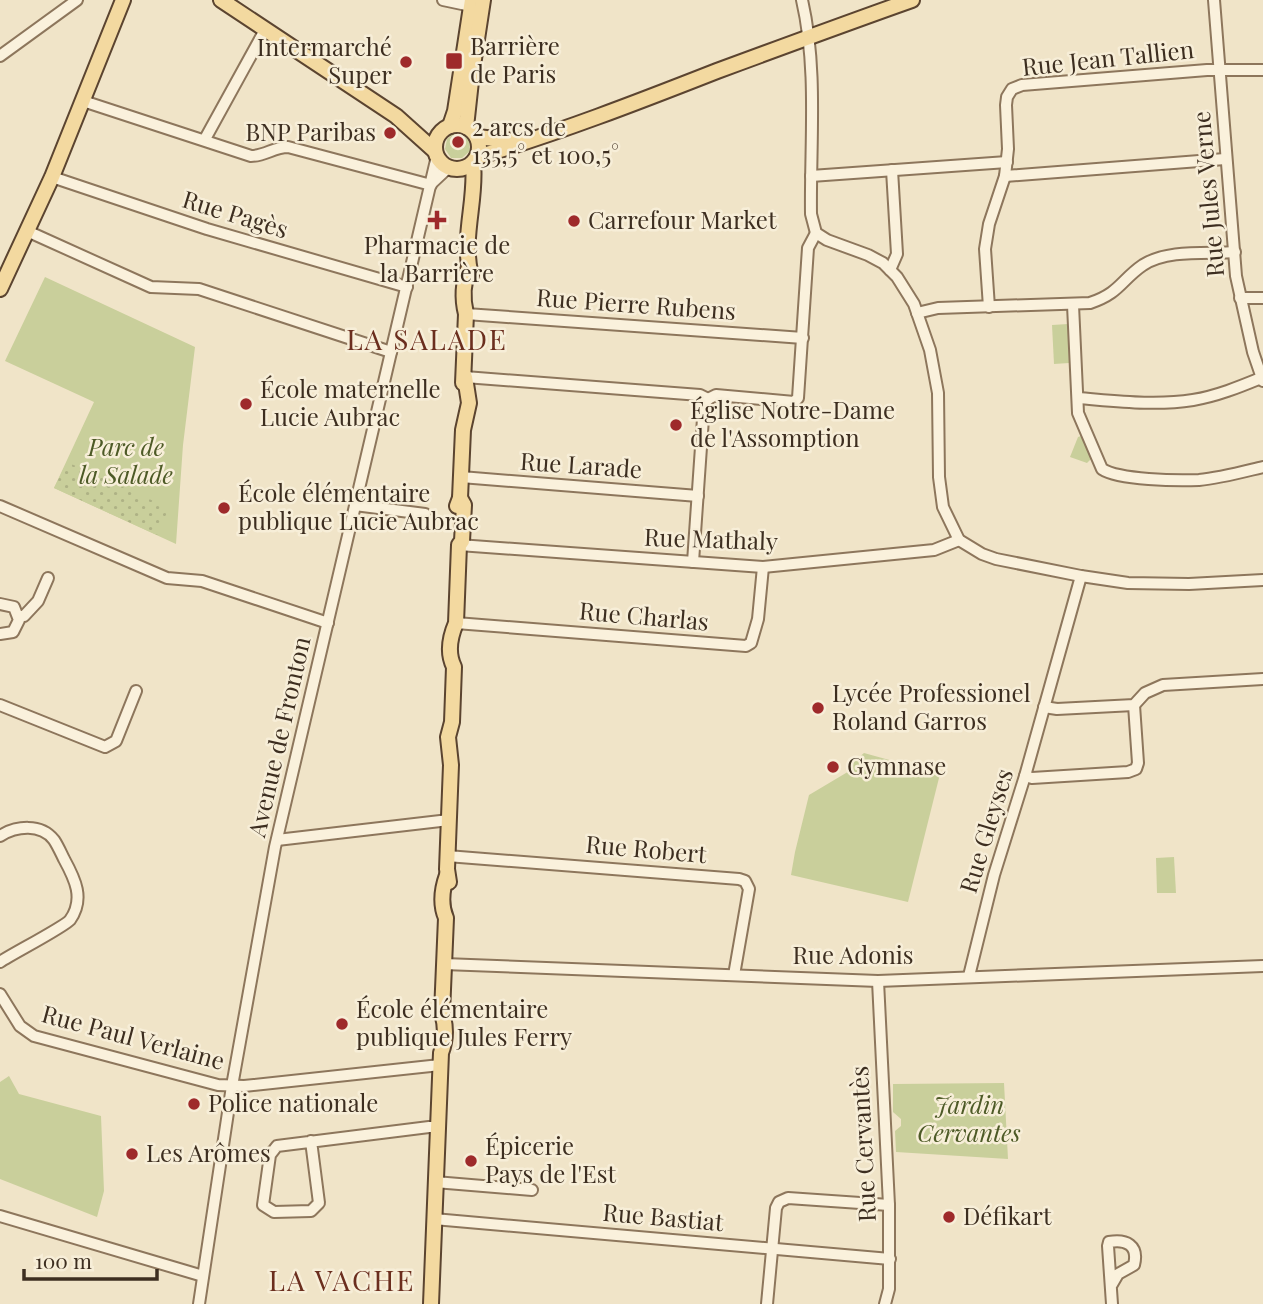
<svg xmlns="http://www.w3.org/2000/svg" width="1263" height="1304" viewBox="0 0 1263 1304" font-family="'Playfair Display',serif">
<defs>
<pattern id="garden-dots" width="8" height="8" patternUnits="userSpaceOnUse" patternTransform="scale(1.75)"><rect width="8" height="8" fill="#c9cf9b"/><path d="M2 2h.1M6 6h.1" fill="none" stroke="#aeb285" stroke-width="1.8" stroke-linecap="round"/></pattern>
</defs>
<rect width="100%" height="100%" fill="#f0e4c8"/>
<g fill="#c9cf9b">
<path d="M453 134H460L469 140 470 151 462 158H451L445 149 447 139Z"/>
<path d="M45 277 195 347 183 445 176 544 54 488 94 402 5 361Z"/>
<path d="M1068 324 1069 363 1054 364 1052 325Z"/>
<path d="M1081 436 1092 458 1087 463 1070 457 1078 437Z"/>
<path d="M864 753 940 774 908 902 791 875 795 852 809 795 851 770 849 766Z"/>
<path d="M1174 857 1176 893H1157L1156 858Z"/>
<path d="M9 1076 19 1094 101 1116 104 1191 97 1217 0 1179V1082Z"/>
<path d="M1004 1083 1008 1159 896 1152 895 1131 901 1126V1119L893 1112V1084Z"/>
</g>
<path fill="url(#garden-dots)" d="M67 462 169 508 157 535 54 488Z"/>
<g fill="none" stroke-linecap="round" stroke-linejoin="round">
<g stroke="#8d765c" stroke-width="14">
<g id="minor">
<path d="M443 0 476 7"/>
<path d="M802 0C818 69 810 144 811 214L816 233 827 240 868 255 883 263 897 277 914 304 930 350 938 393 939 477 943 507 959 540 982 554 996 559 1081 576 1128 583 1189 584 1263 580"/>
<path d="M1214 0 1236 276 1253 352 1263 381"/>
<path d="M0 56 77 0"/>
<path d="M83 101 251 156C265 156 274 147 288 147L431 185"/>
<path d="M205 139 265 30"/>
<path d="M811 176 1007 162"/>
<path d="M1005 176 1225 159"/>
<path d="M52 177 207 229 407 287"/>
<path d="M433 182 449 167"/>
<path d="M27 231 151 287 199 289 391 352"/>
<path d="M890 270 897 254 892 170"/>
<path d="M1240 298H1263"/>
<path d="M1073 305 1078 413 1102 469C1119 480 1177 481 1199 480 1220 478 1242 472 1263 467"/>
<path d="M989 307 985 249 989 224 1005 176 1008 149 1006 105 1007 97 1012 89 1022 85 1207 70H1263"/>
<path d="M917 313 938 308 1090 303C1120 293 1121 280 1143 265 1168 249 1207 254 1235 252"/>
<path d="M466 314 803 338"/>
<path d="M465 377 700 395 708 399"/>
<path d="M1078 398C1116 401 1155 406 1193 400 1217 396 1239 387 1261 378"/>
<path d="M708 399 716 395 794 402 798 398 808 248 816 233"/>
<path d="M461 477 698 496"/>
<path d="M355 505 425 514"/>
<path d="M0 506 167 578 202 581 328 623"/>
<path d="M459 545 763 567 934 550 959 540"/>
<path d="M693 562 704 404 708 399"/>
<path d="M0 604 14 607 19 620 13 632 0 634"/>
<path d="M19 616H24L38 601 48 578"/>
<path d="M456 623 746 646 751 643 758 619 763 567"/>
<path d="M0 705 105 747 116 741 136 691"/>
<path d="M1044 707 1057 709 1134 705 1145 693 1163 685 1263 679"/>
<path d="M1025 776 1032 778 1128 772 1136 769 1138 763 1134 705"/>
<path d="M0 836C16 826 41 823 54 840 58 846 61 853 64 859 75 879 85 899 70 920 64 927 12 954 0 962"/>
<path d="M277 840 449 820"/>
<path d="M447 856 739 879 745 881 749 889 734 975"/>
<path d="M444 964 878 981 1263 966"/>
<path d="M969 976 994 875 1025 776 1081 576"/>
<path d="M878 981 889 1205V1289L885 1304"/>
<path d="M0 994 20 1026 34 1036 218 1085 244 1086 440 1065"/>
<path d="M311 1141 319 1203 311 1211 274 1212 263 1205 270 1155 277 1146 429 1127H437"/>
<path d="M435 1182 532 1190"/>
<path d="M0 1216 203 1276"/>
<path d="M434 1219 890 1259"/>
<path d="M1111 1286 1118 1274 1134 1265C1139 1245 1126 1239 1109 1242L1108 1246 1112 1304"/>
<path d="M199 1304 232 1086 275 847 437 156"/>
<path d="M767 1304 776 1208 779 1202 788 1198 889 1205"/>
</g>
</g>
<g stroke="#5b4430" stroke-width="18">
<g id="major">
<path d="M221 0 396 116 435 151"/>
<circle cx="457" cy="147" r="22"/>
<path d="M450 126 455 111 472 0"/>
<path d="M466 127 472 72 483 0"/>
<path d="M477 137 523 142"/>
<path d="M477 157C558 133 638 102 717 71 782 47 847 23 912 0"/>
<path d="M471 275C461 239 477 199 473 163"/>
<path d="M0 289 52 177 123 0"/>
<path d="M463 383 466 314C462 298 463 282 469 267"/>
<path d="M457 506 460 498 463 430 469 403 465 377"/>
<path d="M449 882 447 869 451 765 448 737 452 722 454 667C447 653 450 637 456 623L459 545 462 541 464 505 460 498"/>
<path d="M431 1304 441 1053C446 1040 446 1026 442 1013L446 918C440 904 442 889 447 875"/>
</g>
</g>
<use href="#minor" stroke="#faf1dc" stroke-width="10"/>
<use href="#major" stroke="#f3d9a0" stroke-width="14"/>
</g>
<g fill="#9e2a2b" stroke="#f7eed8" stroke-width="2.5">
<rect x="445" y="52" width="18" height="18" rx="3.5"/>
<circle cx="406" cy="62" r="7"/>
<circle cx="390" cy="133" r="7"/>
<circle cx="458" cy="142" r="7"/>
<path d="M433.5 209.5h7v7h7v7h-7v7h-7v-7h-7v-7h7z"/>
<circle cx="574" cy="221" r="7"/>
<circle cx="246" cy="404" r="7"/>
<circle cx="676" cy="425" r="7"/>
<circle cx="224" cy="508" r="7"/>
<circle cx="818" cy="708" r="7"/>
<circle cx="833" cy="767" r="7"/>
<circle cx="342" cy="1024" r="7"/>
<circle cx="194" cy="1104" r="7"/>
<circle cx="132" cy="1154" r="7"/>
<circle cx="471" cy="1161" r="7"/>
<circle cx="949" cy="1217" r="7"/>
</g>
<g text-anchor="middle" stroke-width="5" stroke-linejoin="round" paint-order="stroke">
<g font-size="24" fill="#3d2e20" stroke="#f7eed8" text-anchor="start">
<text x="470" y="55">Barrière<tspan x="470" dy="28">de Paris</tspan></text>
<text x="392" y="56" text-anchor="end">Intermarché<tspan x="392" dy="28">Super</tspan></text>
<text x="472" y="136">2 arcs de<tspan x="472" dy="28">135,5° et 100,5°</tspan></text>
<text x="376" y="141" text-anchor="end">BNP Paribas</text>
<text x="588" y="229">Carrefour Market</text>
<text x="437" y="254" text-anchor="middle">Pharmacie de<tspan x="437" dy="28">la Barrière</tspan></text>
<text x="260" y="398">École maternelle<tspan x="260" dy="28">Lucie Aubrac</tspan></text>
<text x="690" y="419">Église Notre-Dame<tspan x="690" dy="28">de l'Assomption</tspan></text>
<text x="238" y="502">École élémentaire<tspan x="238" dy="28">publique Lucie Aubrac</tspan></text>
<text x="832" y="702">Lycée Professionel<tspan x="832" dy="28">Roland Garros</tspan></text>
<text x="847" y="775">Gymnase</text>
<text x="356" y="1018">École élémentaire<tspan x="356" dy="28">publique Jules Ferry</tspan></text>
<text x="208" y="1112">Police nationale</text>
<text x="485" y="1155">Épicerie<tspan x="485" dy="28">Pays de l'Est</tspan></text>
<text x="146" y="1162">Les Arômes</text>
<text x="963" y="1225">Défikart</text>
</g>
<g font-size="24" fill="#3d2e20" stroke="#f7eed8">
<text transform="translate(1108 59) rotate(-6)" y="8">Rue Jean Tallien</text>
<text transform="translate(1209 194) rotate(-95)" y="8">Rue Jules Verne</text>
<text transform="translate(235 215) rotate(17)" y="8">Rue Pagès</text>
<text transform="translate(636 305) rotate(4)" y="8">Rue Pierre Rubens</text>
<text transform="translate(581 466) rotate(4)" y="8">Rue Larade</text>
<text transform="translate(711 540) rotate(2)" y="8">Rue Mathaly</text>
<text transform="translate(644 617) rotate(5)" y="8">Rue Charlas</text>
<text transform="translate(280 737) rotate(-77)" y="8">Avenue de Fronton</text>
<text transform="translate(987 831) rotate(-73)" y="8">Rue Gleyses</text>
<text transform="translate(646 850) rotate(5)" y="8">Rue Robert</text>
<text x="853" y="964">Rue Adonis</text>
<text transform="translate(133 1038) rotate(15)" y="8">Rue Paul Verlaine</text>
<text transform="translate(864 1144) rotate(-93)" y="8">Rue Cervantès</text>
<text transform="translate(663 1218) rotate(5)" y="8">Rue Bastiat</text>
</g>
<g font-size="24" font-style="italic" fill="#4d5a26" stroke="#f7eed8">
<text x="126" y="456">Parc de<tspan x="126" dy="28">la Salade</tspan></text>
<text x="969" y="1114">Jardin<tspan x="969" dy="28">Cervantes</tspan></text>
</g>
<g font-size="28" letter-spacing="2" fill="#6b2e1e" stroke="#f7eed8">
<text x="427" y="350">LA SALADE</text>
<text x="342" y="1291">LA VACHE</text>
</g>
</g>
<path d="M24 1269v10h133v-10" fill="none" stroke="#3d2e20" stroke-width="3.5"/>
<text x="35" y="1269" font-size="21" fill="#3d2e20" stroke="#f7eed8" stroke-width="5" paint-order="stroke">100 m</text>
</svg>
